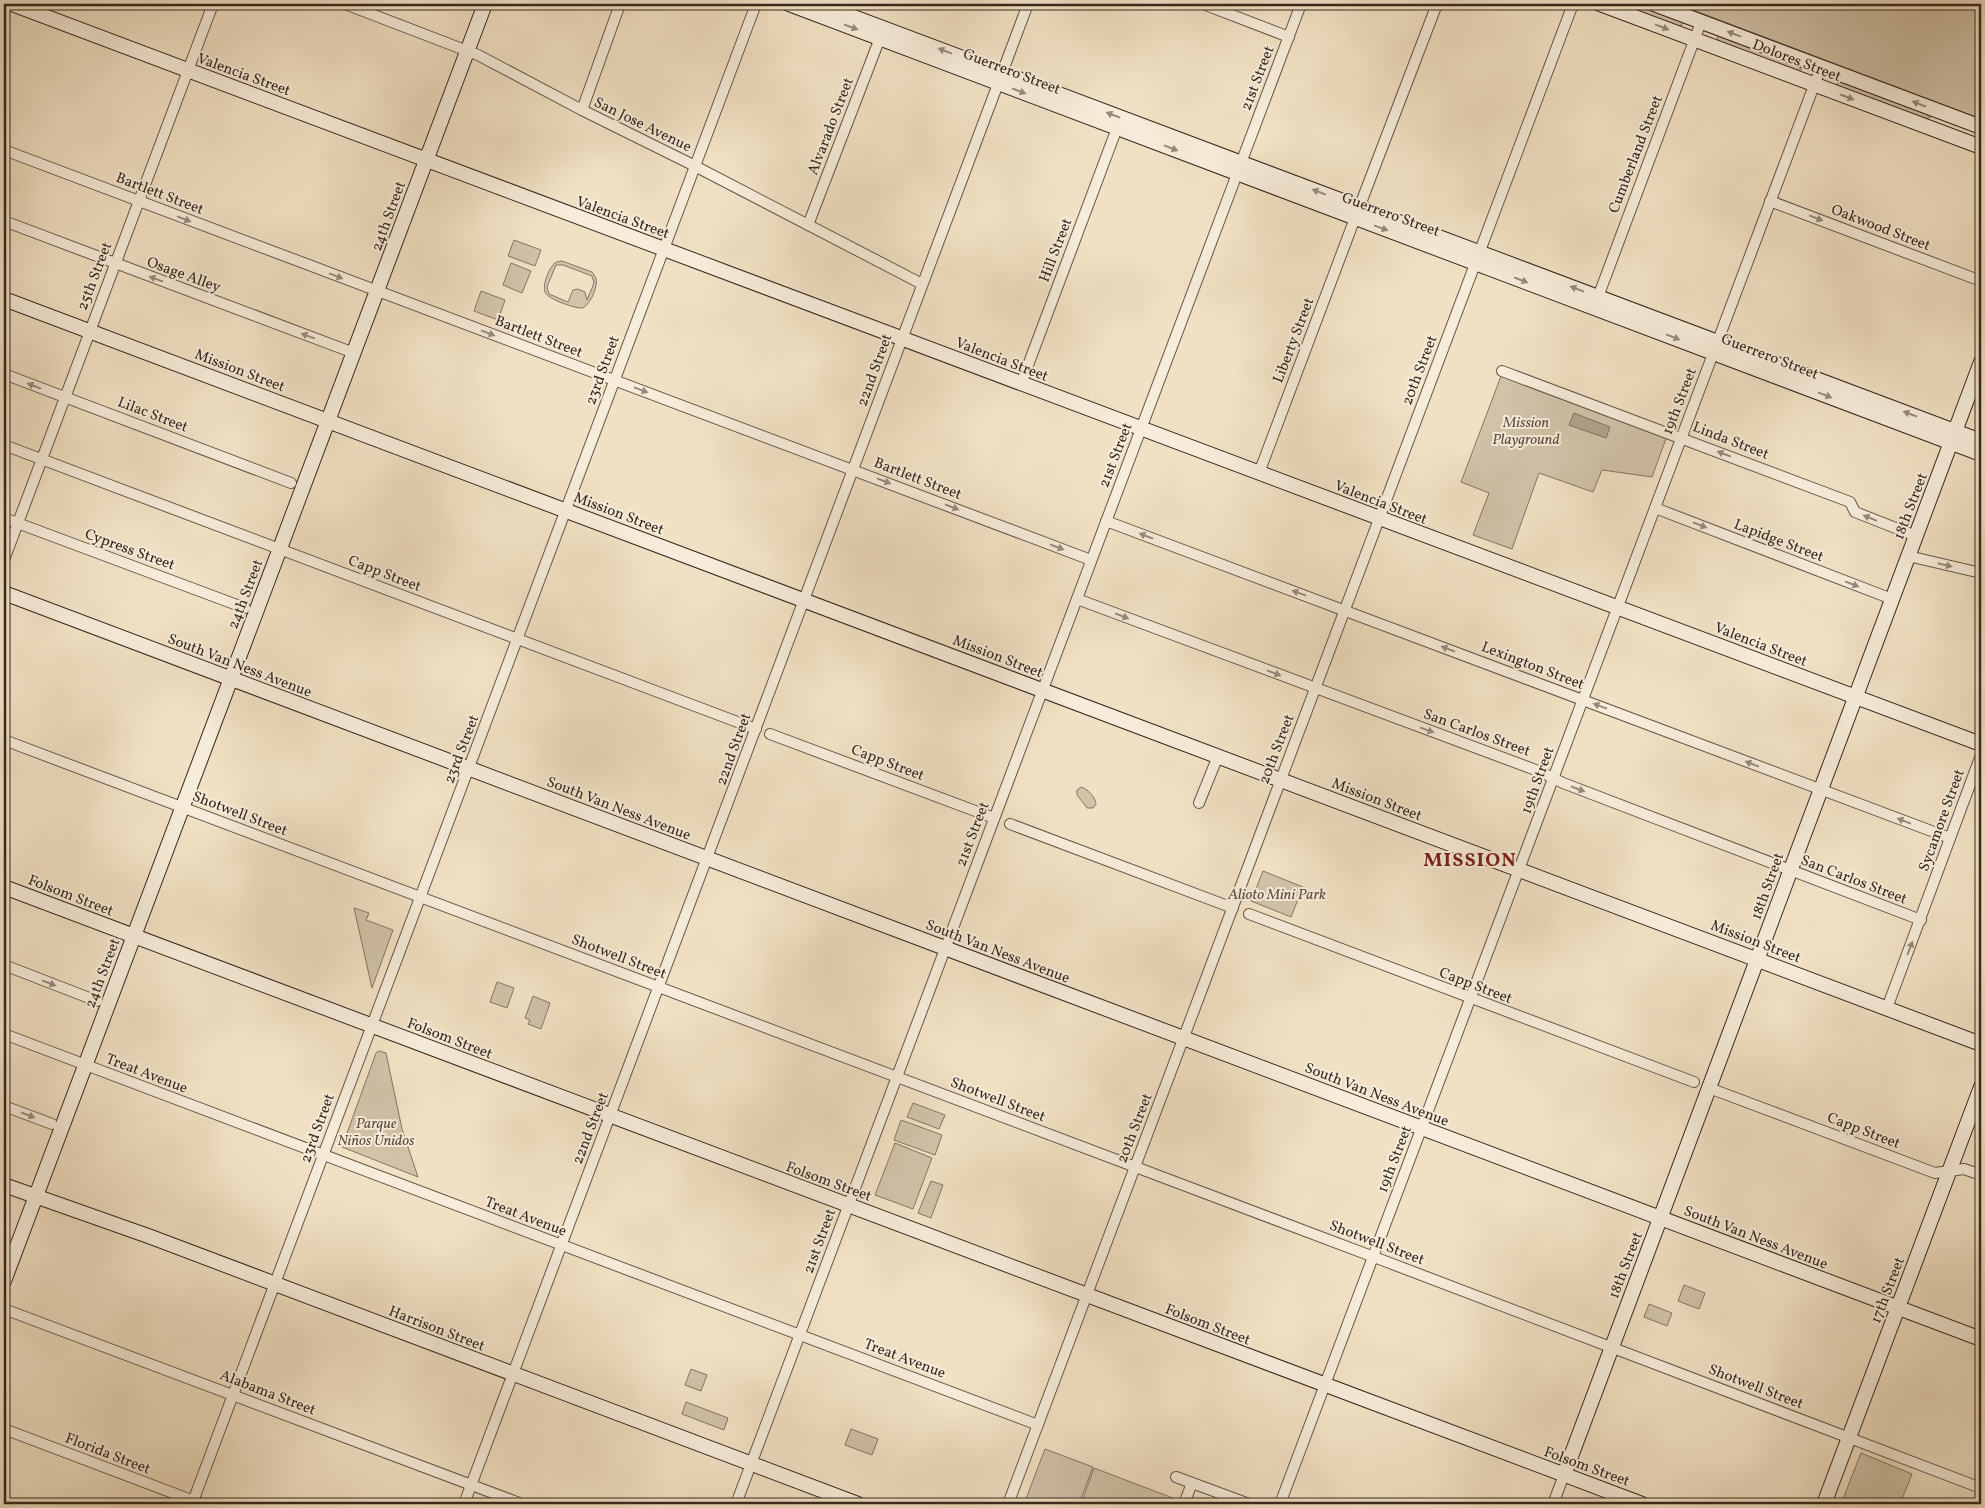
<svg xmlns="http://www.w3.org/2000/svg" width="1985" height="1508" viewBox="0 0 1985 1508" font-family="Vollkorn,serif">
<rect width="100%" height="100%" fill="#f1e1c4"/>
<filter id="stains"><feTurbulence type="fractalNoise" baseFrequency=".004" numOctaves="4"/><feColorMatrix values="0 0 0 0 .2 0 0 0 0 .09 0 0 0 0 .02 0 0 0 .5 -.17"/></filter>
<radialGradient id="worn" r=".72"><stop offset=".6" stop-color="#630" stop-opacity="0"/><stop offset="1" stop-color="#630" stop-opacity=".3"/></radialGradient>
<g fill="#d1c2a8" stroke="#847564" fill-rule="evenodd">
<path d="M1618 4H1644L1679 17 1683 22 1682 25 1678 26Z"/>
<path d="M1677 4H1981V119Z"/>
<path d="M1718 35 1803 67 1802 69 1797 71 1720 42 1717 38Z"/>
<path d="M1839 79 1931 115V117L1925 119 1838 86 1837 83Z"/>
<path d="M514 240 541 250 535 266 508 256Z"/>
<path d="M562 261 592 272 596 278C598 287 591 303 583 308 576 309 547 299 545 292 542 286 549 267 555 263 557 261 559 262 562 261ZM556 265H563L592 276 594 283 587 300 585 292 578 289 573 290 568 302 549 294 547 287Z"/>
<path d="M511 263 531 271 522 293 503 285Z"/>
<path d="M481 291 505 300 498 320 474 311Z"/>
<path d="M1501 376 1667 436 1652 477 1602 470 1593 492 1539 473 1512 549 1473 535 1489 493 1461 482Z"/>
<path d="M1081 787C1087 788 1096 798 1096 804L1093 808H1087L1077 795V790Z"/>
<path d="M1263 871 1303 887 1291 917 1251 901Z"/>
<path d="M354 908 369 913 366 920 393 930 372 988Z"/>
<path d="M497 982 514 988 507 1008 490 1002Z"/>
<path d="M533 996 550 1003 541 1029 528 1024 530 1020 525 1018Z"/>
<path d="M379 1051 386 1053 402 1129 418 1177 342 1147 376 1053Z"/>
<path d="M913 1103 945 1115 939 1129 907 1117Z"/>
<path d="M901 1120 942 1135 935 1155 894 1140Z"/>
<path d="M895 1143 932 1158 913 1209 875 1195Z"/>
<path d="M931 1181 943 1185 931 1218 918 1213Z"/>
<path d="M1684 1285 1705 1293 1699 1309 1678 1301Z"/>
<path d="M1649 1304 1672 1313 1667 1326 1644 1317Z"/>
<path d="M691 1369 707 1375 701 1391 685 1385Z"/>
<path d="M686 1402 728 1418 724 1430 682 1414Z"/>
<path d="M851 1429 878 1439 872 1455 845 1445Z"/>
<path d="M1045 1449 1093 1467 1079 1504H1024Z"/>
<path d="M1861 1453 1912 1474 1900 1504H1841Z"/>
<path d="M1094 1468 1178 1500 1177 1504H1081Z"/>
</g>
<path fill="#b1a28c" stroke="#807160" d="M1574 413 1610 427 1606 438 1569 425Z"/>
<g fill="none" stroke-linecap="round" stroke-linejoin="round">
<g stroke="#655648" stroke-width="12">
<g id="street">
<path d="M345 4 478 55 582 110 689 163 922 284"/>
<path d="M1203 4 1289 37"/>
<path d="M582 110 620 4"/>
<path d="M4 150 1091 560"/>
<path d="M1241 163 1301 4"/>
<path d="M1770 201 1981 281"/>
<path d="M1359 208 1437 4"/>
<path d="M4 221 354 353"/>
<path d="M808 225 880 38"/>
<path d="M1598 297 1701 22"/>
<path d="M1502 371 1850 502 1855 512 1916 536"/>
<path d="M4 374 291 483"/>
<path d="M1021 384 1117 128"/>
<path d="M4 445 756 729"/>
<path d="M1259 473 1355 218"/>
<path d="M1655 508 1892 599"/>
<path d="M4 518 245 608"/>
<path d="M1106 521 1950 838"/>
<path d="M1908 556 1981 573"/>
<path d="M4 560 213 4"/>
<path d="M1077 599 1541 772 1563 783 1921 920"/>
<path d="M1981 642V641"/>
<path d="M770 734 994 818"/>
<path d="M4 740 1374 1257 1981 1488"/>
<path d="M1199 803 1218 756"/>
<path d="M1010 824 1233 908"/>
<path d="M1249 914 1694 1082"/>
<path d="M4 965 97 1001"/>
<path d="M1887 1008 1981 755"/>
<path d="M4 1034 1038 1425"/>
<path d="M1709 1088 1935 1173 1964 1169 1981 1175"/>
<path d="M4 1106 52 1124"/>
<path d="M4 1309 522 1504"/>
<path d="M4 1429 202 1504"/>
<path d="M1176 1477 1249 1504"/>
<path d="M192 1504 756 4"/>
<path d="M464 1504 1028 4"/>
<path d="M736 1504 1237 174"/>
<path d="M1008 1504 1573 4"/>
<path d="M1184 1504 1192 1483"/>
<path d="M1280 1504 1821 67"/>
<path d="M1553 1504 1564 1475"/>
</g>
</g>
<g stroke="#36281f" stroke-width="16">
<g id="secondary">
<path d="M12 4 1981 744"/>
<path d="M789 4 1981 454"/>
<path d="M819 4 1981 441"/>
<path d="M1600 4 1981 147"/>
<path d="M1654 4 1981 127"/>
<path d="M4 299 1981 1044"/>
<path d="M4 593 1981 1339"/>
<path d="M4 887 1642 1504"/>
<path d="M4 1185 151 1237 858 1504"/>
<path d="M4 1281 485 4"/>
<path d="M1564 1475 1981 362"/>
<path d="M1824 1504 1981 1087"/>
</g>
</g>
<use href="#street" stroke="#f6ecd9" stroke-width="10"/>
<use href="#secondary" stroke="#f6ecd9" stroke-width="14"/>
</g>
<defs><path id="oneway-solid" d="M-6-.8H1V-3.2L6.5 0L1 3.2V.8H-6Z" transform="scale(1.25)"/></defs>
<g fill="#968a7c">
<use href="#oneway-solid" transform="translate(851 27) rotate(21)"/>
<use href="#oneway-solid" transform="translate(1662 27) rotate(21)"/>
<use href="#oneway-solid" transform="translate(1734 34) rotate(-159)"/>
<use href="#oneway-solid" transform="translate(945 51) rotate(-159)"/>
<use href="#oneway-solid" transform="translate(1019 91) rotate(21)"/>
<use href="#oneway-solid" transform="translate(1847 97) rotate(21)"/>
<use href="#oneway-solid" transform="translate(1919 104) rotate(-159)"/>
<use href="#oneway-solid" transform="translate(1113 115) rotate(-159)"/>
<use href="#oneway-solid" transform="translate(1171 148) rotate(21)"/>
<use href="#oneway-solid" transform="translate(1319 192) rotate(-159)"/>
<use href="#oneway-solid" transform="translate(1816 218) rotate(21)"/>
<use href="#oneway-solid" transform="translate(184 219) rotate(21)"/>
<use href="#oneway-solid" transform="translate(1381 228) rotate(20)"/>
<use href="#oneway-solid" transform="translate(336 276) rotate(21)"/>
<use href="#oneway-solid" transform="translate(156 279) rotate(-160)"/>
<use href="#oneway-solid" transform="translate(1521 280) rotate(21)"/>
<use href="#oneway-solid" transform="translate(1577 289) rotate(-159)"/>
<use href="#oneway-solid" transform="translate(488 333) rotate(21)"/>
<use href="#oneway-solid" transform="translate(308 336) rotate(-160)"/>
<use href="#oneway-solid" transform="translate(1673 337) rotate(21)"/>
<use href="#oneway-solid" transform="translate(34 386) rotate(-159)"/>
<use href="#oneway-solid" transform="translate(641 390) rotate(20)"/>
<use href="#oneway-solid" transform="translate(1825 395) rotate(21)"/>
<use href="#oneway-solid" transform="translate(1910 414) rotate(-159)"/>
<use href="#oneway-solid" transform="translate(1724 454) rotate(-159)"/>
<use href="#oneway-solid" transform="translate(884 481) rotate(21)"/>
<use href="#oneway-solid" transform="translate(952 507) rotate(21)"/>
<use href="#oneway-solid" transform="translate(1870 518) rotate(-158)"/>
<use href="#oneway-solid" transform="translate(1700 525) rotate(21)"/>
<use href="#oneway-solid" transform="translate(1146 536) rotate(-159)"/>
<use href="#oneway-solid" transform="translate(1057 547) rotate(21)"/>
<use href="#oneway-solid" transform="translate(1945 565) rotate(13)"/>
<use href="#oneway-solid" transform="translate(1852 584) rotate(21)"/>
<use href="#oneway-solid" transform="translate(1299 593) rotate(-160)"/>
<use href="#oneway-solid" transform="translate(1122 616) rotate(21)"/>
<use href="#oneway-solid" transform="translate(1448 649) rotate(-159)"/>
<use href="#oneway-solid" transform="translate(1274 673) rotate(21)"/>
<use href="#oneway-solid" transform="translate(1600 706) rotate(-160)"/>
<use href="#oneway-solid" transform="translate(1427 730) rotate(20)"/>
<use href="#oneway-solid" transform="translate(1752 764) rotate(-159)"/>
<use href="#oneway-solid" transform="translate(1578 789) rotate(21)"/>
<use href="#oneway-solid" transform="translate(1904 821) rotate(-159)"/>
<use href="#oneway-solid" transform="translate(1910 948) rotate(-69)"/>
<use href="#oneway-solid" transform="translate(49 983) rotate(21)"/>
<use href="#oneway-solid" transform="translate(28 1115) rotate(21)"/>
</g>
<g text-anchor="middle" stroke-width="4" stroke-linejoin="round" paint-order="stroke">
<g font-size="15" fill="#36281f" stroke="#f6ecd9">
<text transform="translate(1797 60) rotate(21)" y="5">Dolores Street</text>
<text transform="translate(1012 71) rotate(21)" y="5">Guerrero Street</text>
<text transform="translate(244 74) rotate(20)" y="5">Valencia Street</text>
<text transform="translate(1257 78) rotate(-69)" y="5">21st Street</text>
<text transform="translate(643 124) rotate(26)" y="5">San Jose Avenue</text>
<text transform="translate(830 126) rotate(-69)" y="5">Alvarado Street</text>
<text transform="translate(1635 154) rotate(-69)" y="5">Cumberland Street</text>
<text transform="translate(160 193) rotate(21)" y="5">Bartlett Street</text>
<text transform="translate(1391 214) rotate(20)" y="5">Guerrero Street</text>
<text transform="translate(388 216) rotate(-70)" y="5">24th Street</text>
<text transform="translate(623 217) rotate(20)" y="5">Valencia Street</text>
<text transform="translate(1881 227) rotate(21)" y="5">Oakwood Street</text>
<text transform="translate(1055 250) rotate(-69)" y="5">Hill Street</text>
<text transform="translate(184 274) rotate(20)" y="5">Osage Alley</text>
<text transform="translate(94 276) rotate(-69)" y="5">25th Street</text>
<text transform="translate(539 336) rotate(21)" y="5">Bartlett Street</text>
<text transform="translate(1293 340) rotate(-69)" y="5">Liberty Street</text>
<text transform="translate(1770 356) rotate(21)" y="5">Guerrero Street</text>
<text transform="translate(1002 359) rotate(21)" y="5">Valencia Street</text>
<text transform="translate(240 370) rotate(21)" y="5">Mission Street</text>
<text transform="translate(602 370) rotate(-70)" y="5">23rd Street</text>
<text transform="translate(874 370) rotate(-70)" y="5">22nd Street</text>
<text transform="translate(1419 370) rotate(-69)" y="5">20th Street</text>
<text transform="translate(1679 401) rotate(-69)" y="5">19th Street</text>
<text transform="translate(153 414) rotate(21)" y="5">Lilac Street</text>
<text transform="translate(1731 440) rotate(21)" y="5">Linda Street</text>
<text transform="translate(1115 455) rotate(-69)" y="5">21st Street</text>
<text transform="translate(918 478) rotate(21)" y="5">Bartlett Street</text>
<text transform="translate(1381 502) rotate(21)" y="5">Valencia Street</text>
<text transform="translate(1910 506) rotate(-69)" y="5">18th Street</text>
<text transform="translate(619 513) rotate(21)" y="5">Mission Street</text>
<text transform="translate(1779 540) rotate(21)" y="5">Lapidge Street</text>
<text transform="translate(130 549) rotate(20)" y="5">Cypress Street</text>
<text transform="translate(385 573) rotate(21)" y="5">Capp Street</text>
<text transform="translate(245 594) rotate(-69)" y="5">24th Street</text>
<text transform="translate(1761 644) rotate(21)" y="5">Valencia Street</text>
<text transform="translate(998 656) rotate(21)" y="5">Mission Street</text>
<text transform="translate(240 665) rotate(21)" y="5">South Van Ness Avenue</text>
<text transform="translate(1533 665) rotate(21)" y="5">Lexington Street</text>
<text transform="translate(1477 732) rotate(20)" y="5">San Carlos Street</text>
<text transform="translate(461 749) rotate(-69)" y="5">23rd Street</text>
<text transform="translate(733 749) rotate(-70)" y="5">22nd Street</text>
<text transform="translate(1276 749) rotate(-69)" y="5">20th Street</text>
<text transform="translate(888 762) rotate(21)" y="5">Capp Street</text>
<text transform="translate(1537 780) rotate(-70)" y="5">19th Street</text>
<text transform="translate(1377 799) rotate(21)" y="5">Mission Street</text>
<text transform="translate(619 808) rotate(21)" y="5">South Van Ness Avenue</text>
<text transform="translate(240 813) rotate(21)" y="5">Shotwell Street</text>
<text transform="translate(1941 820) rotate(-70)" y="5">Sycamore Street</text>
<text transform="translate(972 834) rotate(-69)" y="5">21st Street</text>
<text transform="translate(1854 879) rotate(21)" y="5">San Carlos Street</text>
<text transform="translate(1767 886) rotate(-70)" y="5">18th Street</text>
<text transform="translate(71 895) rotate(21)" y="5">Folsom Street</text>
<text transform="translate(1756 941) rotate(21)" y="5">Mission Street</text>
<text transform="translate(998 951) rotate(21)" y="5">South Van Ness Avenue</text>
<text transform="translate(619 956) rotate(21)" y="5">Shotwell Street</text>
<text transform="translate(102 973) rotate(-69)" y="5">24th Street</text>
<text transform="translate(1476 985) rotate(21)" y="5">Capp Street</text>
<text transform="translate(450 1038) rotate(21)" y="5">Folsom Street</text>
<text transform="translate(147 1073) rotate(21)" y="5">Treat Avenue</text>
<text transform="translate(1377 1094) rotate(21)" y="5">South Van Ness Avenue</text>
<text transform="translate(998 1099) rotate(21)" y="5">Shotwell Street</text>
<text transform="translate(317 1128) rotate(-70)" y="5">23rd Street</text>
<text transform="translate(590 1128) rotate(-69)" y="5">22nd Street</text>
<text transform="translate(1134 1128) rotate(-69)" y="5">20th Street</text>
<text transform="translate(1864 1130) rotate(21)" y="5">Capp Street</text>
<text transform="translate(1394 1159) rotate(-69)" y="5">19th Street</text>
<text transform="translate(829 1181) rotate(20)" y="5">Folsom Street</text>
<text transform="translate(526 1216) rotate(21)" y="5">Treat Avenue</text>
<text transform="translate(1756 1237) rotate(21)" y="5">South Van Ness Avenue</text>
<text transform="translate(819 1241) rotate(-70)" y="5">21st Street</text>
<text transform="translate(1377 1242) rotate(21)" y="5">Shotwell Street</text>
<text transform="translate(1625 1265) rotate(-69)" y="5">18th Street</text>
<text transform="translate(1887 1290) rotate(-69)" y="5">17th Street</text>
<text transform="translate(1208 1324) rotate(21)" y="5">Folsom Street</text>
<text transform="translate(437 1328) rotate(21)" y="5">Harrison Street</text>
<text transform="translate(905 1358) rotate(21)" y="5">Treat Avenue</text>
<text transform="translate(1756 1386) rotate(21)" y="5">Shotwell Street</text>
<text transform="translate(268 1392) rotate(21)" y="5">Alabama Street</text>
<text transform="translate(108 1453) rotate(21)" y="5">Florida Street</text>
<text transform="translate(1587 1466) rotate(20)" y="5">Folsom Street</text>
</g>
<g font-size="15" font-style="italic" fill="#5d4e41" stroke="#f6ecd9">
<text x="1526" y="427">Mission<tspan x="1526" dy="17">Playground</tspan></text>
<text x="1277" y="899">Alioto Mini Park</text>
<text x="376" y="1128">Parque<tspan x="376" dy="17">Niños Unidos</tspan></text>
</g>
<g font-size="20" font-weight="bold" letter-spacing="1" fill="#7a1f14" stroke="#f6ecd9">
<text x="1470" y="866">MISSION</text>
</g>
</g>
<rect width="1985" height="1508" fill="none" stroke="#f1e1c4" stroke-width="20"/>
<rect x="5" y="5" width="1975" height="1498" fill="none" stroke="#36281f" stroke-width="2.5"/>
<rect x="10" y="10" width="1965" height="1488" fill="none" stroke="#36281f"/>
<rect width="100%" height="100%" filter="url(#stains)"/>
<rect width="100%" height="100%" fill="url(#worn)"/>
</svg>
